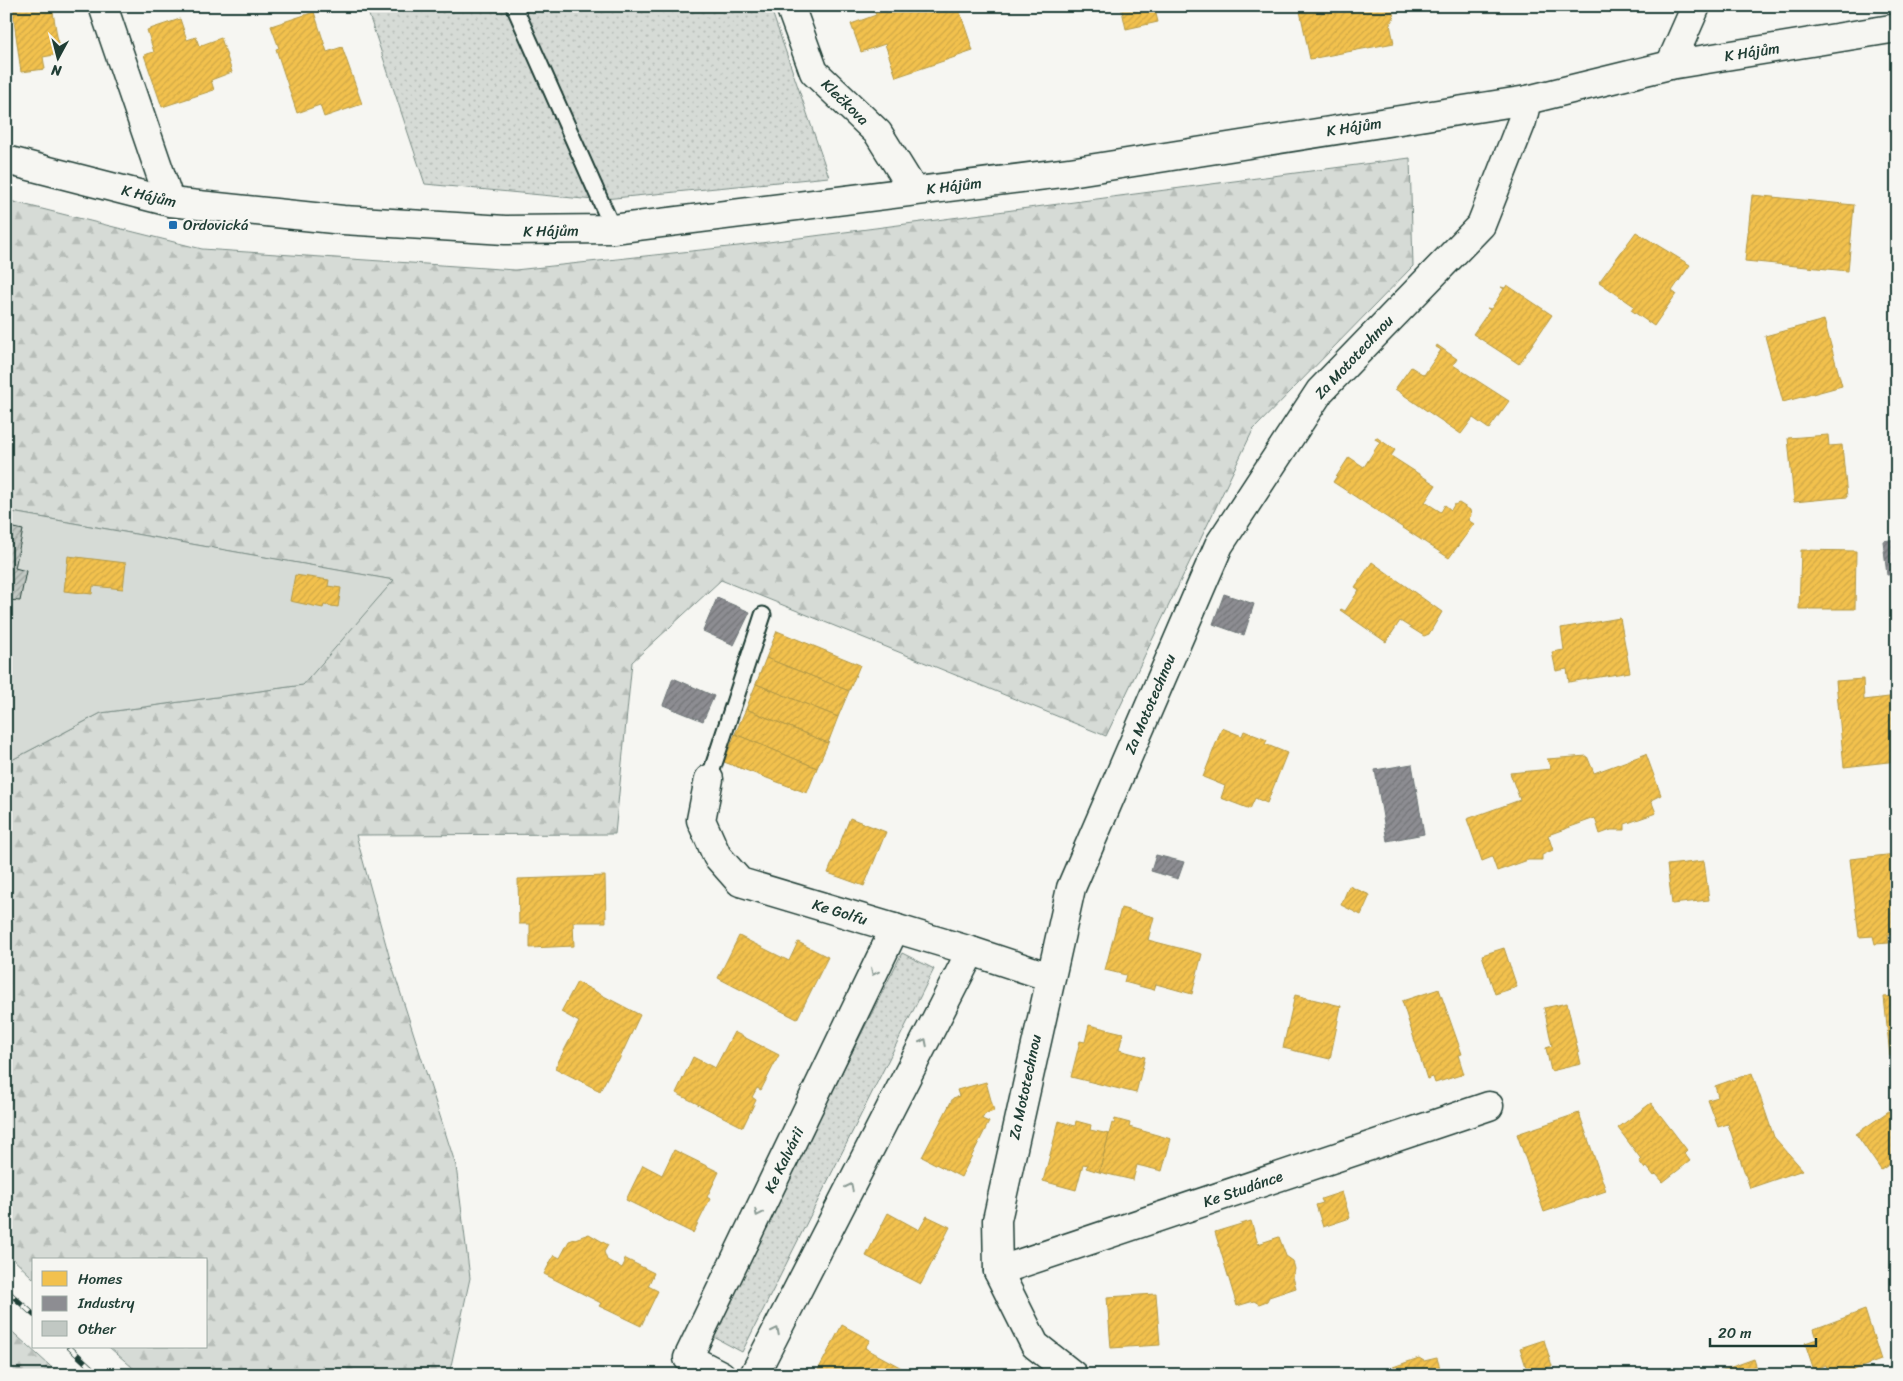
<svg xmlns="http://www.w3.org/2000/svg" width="1903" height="1381" viewBox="0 0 1903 1381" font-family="Sriracha,sans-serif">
<defs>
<pattern id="grass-dots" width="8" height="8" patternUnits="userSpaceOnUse" patternTransform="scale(1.25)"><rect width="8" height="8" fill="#d6dbd6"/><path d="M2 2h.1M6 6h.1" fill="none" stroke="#b7bdb8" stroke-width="1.8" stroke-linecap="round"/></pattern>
<pattern id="forest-firs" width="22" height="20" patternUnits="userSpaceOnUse" patternTransform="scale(1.25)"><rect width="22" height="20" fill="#d6dbd6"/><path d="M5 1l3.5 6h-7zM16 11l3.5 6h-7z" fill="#b7bdb8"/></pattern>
<pattern id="homes-hatch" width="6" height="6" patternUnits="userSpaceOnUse" patternTransform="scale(1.25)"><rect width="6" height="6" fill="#f2c14e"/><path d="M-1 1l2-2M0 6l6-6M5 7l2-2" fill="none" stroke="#cfa745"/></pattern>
<pattern id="industry-hatch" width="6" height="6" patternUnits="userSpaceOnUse" patternTransform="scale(1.25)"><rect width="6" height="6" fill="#8d8d92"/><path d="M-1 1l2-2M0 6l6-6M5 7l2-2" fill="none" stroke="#737478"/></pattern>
<pattern id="building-hatch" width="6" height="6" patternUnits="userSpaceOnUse" patternTransform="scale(1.25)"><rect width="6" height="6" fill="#c1c8c3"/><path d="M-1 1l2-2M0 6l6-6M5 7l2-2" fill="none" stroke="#9ca49f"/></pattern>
</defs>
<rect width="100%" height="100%" fill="#f6f6f2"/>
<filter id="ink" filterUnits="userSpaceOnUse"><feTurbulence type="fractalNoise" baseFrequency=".02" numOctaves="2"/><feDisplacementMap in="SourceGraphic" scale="10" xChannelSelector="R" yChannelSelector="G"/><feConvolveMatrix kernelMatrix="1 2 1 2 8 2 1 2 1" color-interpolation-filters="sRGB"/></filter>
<g filter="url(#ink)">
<g fill="url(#grass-dots)" stroke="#7a8c85">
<path d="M366 6H770L829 177 594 200 425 184Z"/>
<path d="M902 953 934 969 742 1352 710 1335Z"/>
</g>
<g fill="url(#forest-firs)" stroke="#7a8c85">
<path d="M1410 158 1413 266 1253 430 1106 736 721 580 632 662 615 834 356 835 391 963 456 1166 470 1278 449 1375H141L109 1347H206V1260H34V1279L6 1252V763L101 713 302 685 393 580 6 511V200L202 249 515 270 738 246Z"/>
<path d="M6 1326 60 1375H6Z"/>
</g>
<path fill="#d6dbd6" stroke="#7a8c85" d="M6 511 394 580 303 685 101 713 6 763Z"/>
<g fill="url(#homes-hatch)" stroke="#b39946">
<path d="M12 6H52L60 54 43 57 45 69 21 72Z"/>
<path d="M872 6H958L973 51 896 77 885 44 861 52 851 24 876 15Z"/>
<path d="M1121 6H1154L1158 22 1126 29Z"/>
<path d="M1299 6H1391L1394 17 1390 24 1394 43 1310 59Z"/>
<path d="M314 12 327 52 342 47 362 104 324 117 320 105 297 113 276 49 279 48 271 26Z"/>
<path d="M180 19 187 40 196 37 199 46 221 38 232 72 211 80 214 90 162 107 144 55 154 52 147 30Z"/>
<path d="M1752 195 1854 205 1848 271 1745 261Z"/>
<path d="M1636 232 1690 265 1672 291 1676 294 1654 326 1631 310 1634 306 1599 282Z"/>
<path d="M1507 285 1552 315 1519 364 1473 334 1490 310 1487 308 1491 309 1504 289 1501 287 1505 288Z"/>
<path d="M1824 320 1842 386 1783 402 1765 336Z"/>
<path d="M1437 345 1457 359 1453 365 1509 401 1489 429 1473 418 1461 434 1395 389 1411 367 1424 375 1441 350 1436 347Z"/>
<path d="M1828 435 1829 446 1842 445 1847 497 1794 502 1788 438Z"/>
<path d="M1376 437 1395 450 1391 456 1436 485 1425 502 1441 512 1445 505 1451 510 1454 505 1459 503 1470 510 1471 515 1468 520 1474 524 1449 558 1333 482 1349 457 1364 467 1380 442 1375 439Z"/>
<path d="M1801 550 1856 551 1855 609H1799Z"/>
<path d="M68 556 126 563 123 589 93 586 92 594 64 591Z"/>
<path d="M1372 562 1442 612 1429 634 1424 636 1400 621 1386 642 1340 610 1341 609 1345 611 1359 590 1355 587Z"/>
<path d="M295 575 329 580 328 586 341 588 338 607 324 605 323 608 290 601Z"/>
<path d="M1620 618 1630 672 1569 682 1567 669 1556 671 1552 652 1564 650 1561 628Z"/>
<path d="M777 631 860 665 849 691 766 658Z"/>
<path d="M766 658 849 691 838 717 756 684Z"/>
<path d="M1863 679 1864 700 1897 696V761L1844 767 1836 681Z"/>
<path d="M756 684 838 717 828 743 746 709Z"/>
<path d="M746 709 828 743 817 768 735 734Z"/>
<path d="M1222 728 1242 736 1244 731 1267 740 1265 744 1287 753 1267 803 1255 798 1250 809 1221 798 1225 786 1203 777Z"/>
<path d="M735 734 817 768 807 793 724 762Z"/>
<path d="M1646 754 1661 795 1651 800 1656 813 1625 824V830H1611L1600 834 1595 818 1548 835 1553 850 1542 855V860H1528L1497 871 1492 857 1482 861 1467 819 1520 800 1510 773 1551 769 1547 759 1587 756 1594 773Z"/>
<path d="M850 818 886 832 864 886 828 873Z"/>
<path d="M1896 854 1897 933 1888 934 1889 943 1875 944 1873 936 1859 937 1850 859Z"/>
<path d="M1704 861 1709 900 1672 904 1667 865Z"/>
<path d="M605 876 606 922H573L574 946 530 948V924H519L518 879Z"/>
<path d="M1349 886 1370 895 1361 915 1341 905Z"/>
<path d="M1121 908 1154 917 1148 940 1202 954 1192 994 1156 984 1154 990 1124 982 1126 975 1105 970Z"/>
<path d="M739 936 789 961 798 942 828 957 797 1019 718 978Z"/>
<path d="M1504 948 1517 987 1495 994 1482 955Z"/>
<path d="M577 982 640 1015 618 1062 616 1061 600 1091 555 1068 579 1022 561 1012Z"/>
<path d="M1439 989 1462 1054 1458 1055 1464 1074 1435 1083 1433 1077 1427 1079 1402 1001Z"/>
<path d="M1295 995 1341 1006 1330 1059 1283 1048Z"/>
<path d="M1897 996V1055L1890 1056 1884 997Z"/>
<path d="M1567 1003 1581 1064 1551 1071 1546 1048 1552 1046 1544 1008Z"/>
<path d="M1089 1025 1123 1033 1119 1050 1145 1057 1136 1093 1071 1077 1080 1041 1085 1042Z"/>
<path d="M734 1032 779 1055 761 1090 757 1088 752 1097 756 1100 743 1127 676 1093 693 1057 715 1068Z"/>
<path d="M1752 1073 1774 1137 1803 1170 1750 1188 1728 1124 1718 1127 1708 1100 1718 1097 1715 1086Z"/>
<path d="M986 1082 994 1111 985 1114 982 1119 989 1122 961 1177 922 1157 953 1098 959 1096 957 1090Z"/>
<path d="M1651 1103 1687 1150 1684 1153 1690 1161 1663 1182 1656 1174 1654 1176 1647 1167 1645 1169 1639 1161 1641 1159 1618 1128Z"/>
<path d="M1896 1106 1897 1159 1881 1170 1856 1134Z"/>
<path d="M1579 1113 1606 1191 1544 1212 1517 1134Z"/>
<path d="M1115 1119 1130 1123 1129 1127 1171 1139 1162 1171 1137 1165 1133 1180 1099 1172 1112 1123 1114 1124Z"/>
<path d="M1059 1121 1075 1126 1076 1121 1091 1125 1090 1130 1109 1134 1099 1172 1086 1168 1088 1165 1083 1164 1076 1190 1043 1181Z"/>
<path d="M674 1150 719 1172 707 1197 710 1199 693 1233 626 1200 643 1165 662 1175Z"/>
<path d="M1342 1192 1350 1218 1323 1227 1316 1205 1323 1203 1321 1199Z"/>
<path d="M888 1213 919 1230 927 1216 950 1227 921 1284 866 1256Z"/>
<path d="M1251 1221 1258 1244 1279 1237 1286 1256 1293 1261 1295 1269 1293 1277 1296 1288 1269 1297 1267 1301 1259 1304 1254 1301 1237 1306 1215 1232Z"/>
<path d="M589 1234 608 1245 604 1252 607 1260 622 1268 625 1262 624 1258 654 1273 648 1286 658 1291 641 1326 599 1306 601 1303 544 1274 554 1255 560 1258 569 1241Z"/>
<path d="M1156 1294 1160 1345 1111 1348 1107 1297Z"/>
<path d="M1865 1310 1881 1360 1840 1375H1830L1826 1365 1814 1370 1805 1343 1817 1339 1814 1329Z"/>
<path d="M842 1325 870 1340 865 1348 909 1372 908 1375H822L817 1372Z"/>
<path d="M1544 1340 1552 1366 1528 1373 1520 1348Z"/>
<path d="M1419 1358 1424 1361 1437 1358 1442 1375H1396L1393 1367Z"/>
<path d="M1754 1359 1759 1375H1709Z"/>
</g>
<g fill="url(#industry-hatch)" stroke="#6c7576">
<path d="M1897 539V574L1887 575 1883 541Z"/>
<path d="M1224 594 1254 604 1244 635 1213 624Z"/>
<path d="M717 598 750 612 734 645 703 631Z"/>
<path d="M673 678 714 696 703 721 663 705Z"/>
<path d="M1412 764 1424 834 1387 841 1375 770Z"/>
<path d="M1156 855 1184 862 1178 879 1151 871Z"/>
</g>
<path fill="url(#building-hatch)" stroke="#1f3d34" d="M6 526 23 530 15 568 26 571 20 601 7 600 10 586 6 585Z"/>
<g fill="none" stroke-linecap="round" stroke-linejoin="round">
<g stroke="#1f3d34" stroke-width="19">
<g id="service">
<path d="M514 6 613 229"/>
<path d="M709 779 763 615"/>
</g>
</g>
<g stroke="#1f3d34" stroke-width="31">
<g id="minor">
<path d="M103 6 170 202"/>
<path d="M790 6 814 72 878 133 914 191"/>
<path d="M1670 65 1696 6"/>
<path d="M6 160 170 202 343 220 505 230 613 229 1070 172 1527 100 1670 65 1897 28"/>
<path d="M709 779 701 820 717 856 740 882 971 951 1050 977"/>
<path d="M998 1271 1489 1106"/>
<path d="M721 1375 688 1358 895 928"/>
<path d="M754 1375 971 951"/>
<path d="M1073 1375 1035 1345 998 1271 997 1220 1071 888 1219 545 1320 391 1481 225 1522 121 1527 100"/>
</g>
</g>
<use href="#service" stroke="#f6f6f2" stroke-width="15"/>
<use href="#minor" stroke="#f6f6f2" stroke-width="28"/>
<g stroke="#1f3d34" stroke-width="5.5">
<g id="rail">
<path d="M6 1290 34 1315"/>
<path d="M69 1347 99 1375"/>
</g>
</g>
<use href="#rail" stroke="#f6f6f2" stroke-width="4" stroke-dasharray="11" stroke-linecap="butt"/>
</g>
<defs><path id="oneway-chevron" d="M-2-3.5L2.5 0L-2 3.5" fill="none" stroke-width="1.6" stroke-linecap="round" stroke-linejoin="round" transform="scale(1.25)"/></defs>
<g stroke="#8a9a93">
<use href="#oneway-chevron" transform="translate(874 972) rotate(116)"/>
<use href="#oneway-chevron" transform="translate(924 1042) rotate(-63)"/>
<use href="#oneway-chevron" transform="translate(850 1187) rotate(-63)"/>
<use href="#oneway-chevron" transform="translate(758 1213) rotate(116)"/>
<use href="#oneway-chevron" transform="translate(776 1331) rotate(-63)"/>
</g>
</g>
<rect fill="#1f6fb2" stroke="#f6f6f2" stroke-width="2" x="168" y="220" width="10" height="10" rx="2.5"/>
<g text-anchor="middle" stroke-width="5" stroke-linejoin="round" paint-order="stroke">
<g font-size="15" fill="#1f3d34" stroke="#f6f6f2">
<text transform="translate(1752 52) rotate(-9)" y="5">K Hájům</text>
<text transform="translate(845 102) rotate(44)" y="5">Klečkova</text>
<text transform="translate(1354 127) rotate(-9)" y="5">K Hájům</text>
<text transform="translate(954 186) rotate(-7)" y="5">K Hájům</text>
<text transform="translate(149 196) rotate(13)" y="5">K Hájům</text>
<text transform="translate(551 231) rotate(-1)" y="5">K Hájům</text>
<text transform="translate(1354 357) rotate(-47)" y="5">Za Mototechnou</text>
<text transform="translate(1150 704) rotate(-67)" y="5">Za Mototechnou</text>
<text transform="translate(840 912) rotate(17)" y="5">Ke Golfu</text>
<text transform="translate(1025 1087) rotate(-78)" y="5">Za Mototechnou</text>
<text transform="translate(784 1160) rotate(-64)" y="5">Ke Kalvárii</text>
<text transform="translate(1243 1189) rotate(-19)" y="5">Ke Studánce</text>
</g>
<g font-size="15" fill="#1f3d34" stroke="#f6f6f2" text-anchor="start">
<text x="183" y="230">Ordovická</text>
</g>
</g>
<rect width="1903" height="1381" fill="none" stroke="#f6f6f2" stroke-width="25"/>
<rect x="12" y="12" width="1878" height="1356" fill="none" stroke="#1f3d34" stroke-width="2" filter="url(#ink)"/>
<rect x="32" y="1258" width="175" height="90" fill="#f6f6f2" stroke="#a0aca6"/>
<rect x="42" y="1271" width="25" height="15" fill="#f2c14e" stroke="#a0aca6"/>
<text x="78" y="1284" font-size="15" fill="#1f3d34">Homes</text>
<rect x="42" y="1296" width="25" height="15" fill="#8d8d92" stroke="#a0aca6"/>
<text x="78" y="1308" font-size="15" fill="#1f3d34">Industry</text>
<rect x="42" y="1321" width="25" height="15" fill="#c1c8c3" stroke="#a0aca6"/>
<text x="78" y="1334" font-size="15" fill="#1f3d34">Other</text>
<g transform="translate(58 58) rotate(187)" stroke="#f6f6f2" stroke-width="4" paint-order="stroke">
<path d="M0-4L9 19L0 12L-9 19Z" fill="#1f3d34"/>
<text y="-8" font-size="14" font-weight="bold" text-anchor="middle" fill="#1f3d34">N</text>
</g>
<path d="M1710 1338v8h106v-8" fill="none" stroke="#1f3d34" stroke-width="2.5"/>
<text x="1718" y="1338" font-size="15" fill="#1f3d34" stroke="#f6f6f2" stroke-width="4" paint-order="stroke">20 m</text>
</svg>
